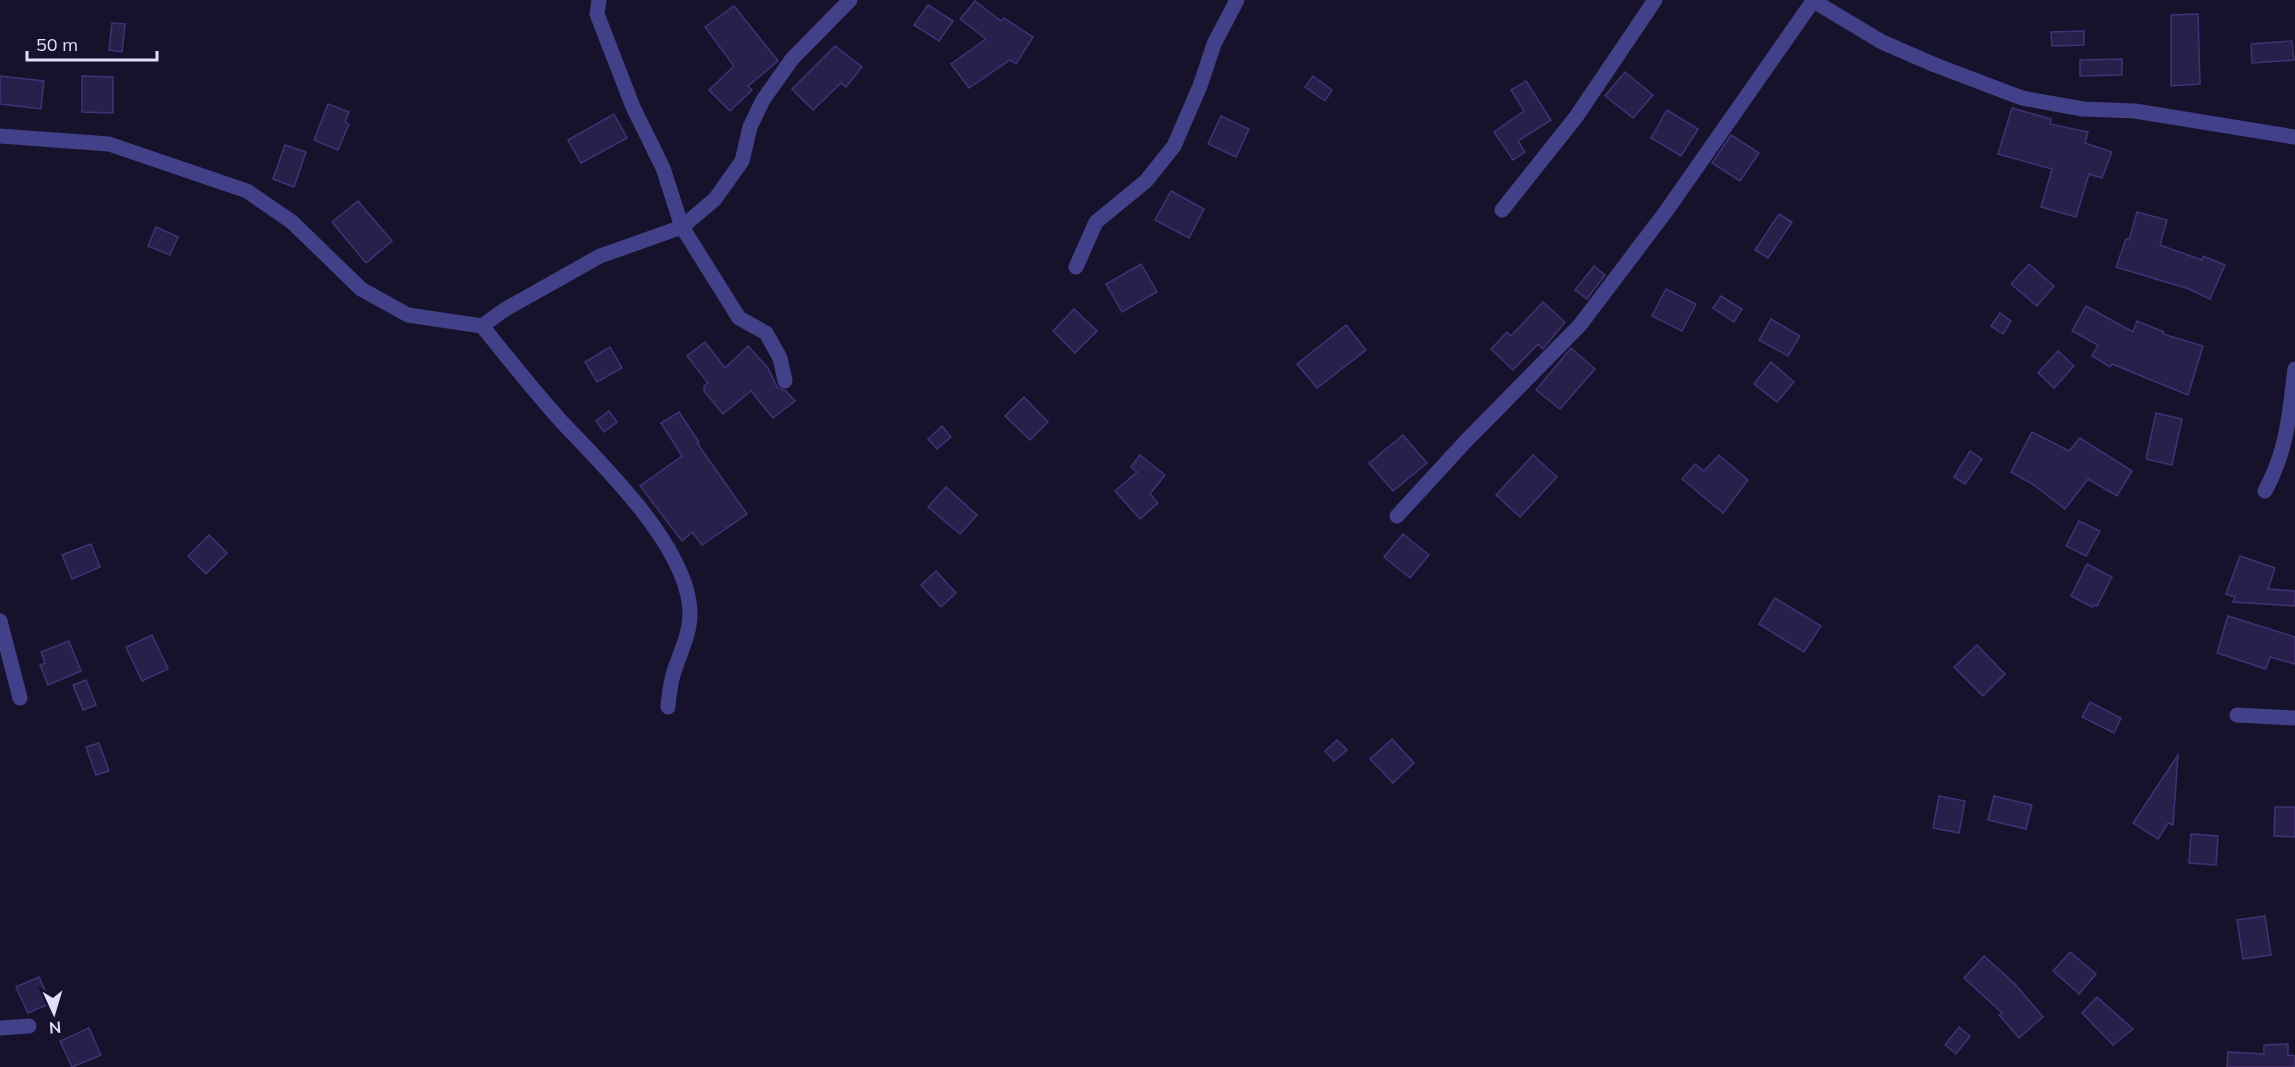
<svg xmlns="http://www.w3.org/2000/svg" width="2295" height="1067" viewBox="0 0 2295 1067" font-family="Mulish,sans-serif">
<rect width="100%" height="100%" fill="#17122b"/>
<g fill="#281f4b" stroke="#403276" stroke-width="1.5">
<path d="M975 1 1001 21 1004 18 1033 37 1016 64 1010 60 969 88 951 64 986 39 960 19Z"/>
<path d="M928 5 953 21 939 41 914 25Z"/>
<path d="M734 6 778 61 748 86 752 90 730 111 709 90 734 66 705 27Z"/>
<path d="M2198 14 2200 84 2171 86V15Z"/>
<path d="M112 23 125 24 122 52 109 50Z"/>
<path d="M2084 31V45L2052 46 2051 32Z"/>
<path d="M2292 41 2294 60 2252 63 2251 44Z"/>
<path d="M835 46 862 67 846 87 841 83 813 110 792 89Z"/>
<path d="M2122 59V75L2080 76V60Z"/>
<path d="M1625 72 1653 95 1633 118 1605 96Z"/>
<path d="M0 76 44 81 41 109 0 104Z"/>
<path d="M82 76 113 77V113L82 112Z"/>
<path d="M1313 76 1332 90 1325 101 1305 87Z"/>
<path d="M1526 81 1551 120 1518 141 1525 152 1513 160 1494 132 1524 111 1511 90Z"/>
<path d="M328 104 349 112 345 122 349 124 338 150 314 140Z"/>
<path d="M2012 108 2051 119 2050 124 2088 132 2085 143 2112 152 2102 178 2089 174 2076 217 2041 207 2052 169 1998 154Z"/>
<path d="M1667 110 1698 129 1681 156 1651 138Z"/>
<path d="M614 114 627 138 581 163 568 140Z"/>
<path d="M1221 116 1249 129 1236 157 1208 144Z"/>
<path d="M1731 135 1759 153 1740 181 1712 163Z"/>
<path d="M285 145 306 152 294 187 273 179Z"/>
<path d="M1171 191 1204 209 1189 238 1155 220Z"/>
<path d="M358 201 392 241 366 263 332 222Z"/>
<path d="M2137 212 2167 220 2160 245 2202 260 2203 256 2225 265 2210 299 2189 289 2116 267 2126 239 2129 240Z"/>
<path d="M1779 214 1792 222 1768 258 1755 250Z"/>
<path d="M156 227 178 237 170 255 148 246Z"/>
<path d="M1141 264 1157 292 1122 312 1106 284Z"/>
<path d="M2029 264 2054 286 2037 306 2011 284Z"/>
<path d="M1594 266 1605 275 1587 299 1575 290Z"/>
<path d="M1666 289 1696 304 1682 331 1652 316Z"/>
<path d="M1721 296 1742 309 1734 322 1713 308Z"/>
<path d="M1543 302 1565 322 1543 349 1538 344 1513 370 1491 349 1507 332 1511 336Z"/>
<path d="M2086 306 2133 332 2137 321 2164 332 2163 334 2203 346 2188 395 2112 364 2110 367 2092 356 2098 345 2072 331Z"/>
<path d="M1074 309 1097 331 1075 353 1053 331Z"/>
<path d="M2000 313 2011 321 2003 334 1991 326Z"/>
<path d="M1771 319 1800 336 1788 356 1759 340Z"/>
<path d="M1346 325 1366 350 1317 388 1297 364Z"/>
<path d="M705 342 725 368 748 346 768 368 777 387 786 391 795 401 773 418 751 391 723 414 704 391V386L708 383 687 356Z"/>
<path d="M610 347 622 368 597 382 585 362Z"/>
<path d="M1571 348 1595 369 1560 409 1536 390Z"/>
<path d="M2058 351 2074 366 2054 388 2038 373Z"/>
<path d="M1771 362 1794 382 1777 402 1754 384Z"/>
<path d="M1024 397 1048 422 1030 440 1005 416Z"/>
<path d="M609 411 617 422 604 432 596 421Z"/>
<path d="M679 412 699 442 697 443 747 514 702 545 692 532 682 541 640 486 682 456 661 423Z"/>
<path d="M2156 413 2182 419 2172 465 2146 459Z"/>
<path d="M942 426 951 437 937 449 928 439Z"/>
<path d="M2032 432 2069 451 2080 438 2132 471 2117 496 2088 479 2065 509 2034 485 2011 472Z"/>
<path d="M1403 435 1427 463 1393 491 1369 463Z"/>
<path d="M1970 451 1982 459 1965 484 1954 477Z"/>
<path d="M1140 455 1165 475 1150 494 1158 503 1140 519 1115 491 1137 472 1131 467Z"/>
<path d="M1533 455 1557 477 1520 517 1496 495Z"/>
<path d="M1719 455 1748 480 1723 513 1682 479 1695 464 1704 471Z"/>
<path d="M946 487 977 515 960 534 928 507Z"/>
<path d="M2079 521 2100 531 2086 556 2066 546Z"/>
<path d="M1403 534 1429 555 1410 578 1384 557Z"/>
<path d="M209 535 227 553 206 574 188 556Z"/>
<path d="M91 544 100 567 72 579 62 555Z"/>
<path d="M2240 556 2275 568 2268 589 2295 591V606L2233 602 2235 597 2226 594Z"/>
<path d="M2087 564 2112 577 2097 606 2094 605 2092 607 2071 596Z"/>
<path d="M936 571 956 593 941 607 921 585Z"/>
<path d="M1775 598 1821 626 1804 652 1759 624Z"/>
<path d="M2228 616 2295 637V664L2270 657 2266 669 2217 653Z"/>
<path d="M152 635 168 669 142 681 126 647Z"/>
<path d="M69 641 81 671 48 685 40 665 45 663 41 652Z"/>
<path d="M1977 645 2005 674 1983 696 1954 667Z"/>
<path d="M86 680 96 705 83 710 73 685Z"/>
<path d="M2090 702 2121 718 2114 733 2082 717Z"/>
<path d="M1392 739 1414 763 1393 783 1370 759Z"/>
<path d="M1337 740 1347 750 1334 761 1325 751Z"/>
<path d="M99 743 109 771 96 775 86 747Z"/>
<path d="M2178 755 2173 825 2168 823 2158 839 2133 823Z"/>
<path d="M1939 796 1965 801 1959 833 1933 828Z"/>
<path d="M1994 796 2032 805 2026 829 1988 820Z"/>
<path d="M2275 807H2295V837L2274 836Z"/>
<path d="M2191 834 2218 836 2216 865 2189 863Z"/>
<path d="M2265 916 2271 955 2243 959 2237 920Z"/>
<path d="M2070 952 2096 974 2079 994 2053 971Z"/>
<path d="M1984 956 2015 984 2043 1017 2019 1038 1999 1015 2002 1013 1964 978Z"/>
<path d="M39 977 51 1003 28 1013 16 987Z"/>
<path d="M2097 997 2133 1029 2113 1045 2082 1013Z"/>
<path d="M1959 1027 1970 1036 1956 1054 1945 1045Z"/>
<path d="M89 1028 101 1055 72 1067 60 1041Z"/>
<path d="M2288 1044V1055L2295 1056V1067H2227L2228 1052 2264 1054V1045Z"/>
</g>
<g fill="none" stroke-linecap="round" stroke-linejoin="round">
<g stroke="#424088" stroke-width="15">
<path d="M599 0 597 14 633 107 663 168 682 227 739 318 766 333 780 358 785 381"/>
<path d="M1812 0 1882 42 1935 65 2022 98 2083 109 2135 111 2295 137"/>
<path d="M0 136 109 144 247 191 292 222 361 289 408 315 482 326 504 310 600 256 682 227 715 199 742 161 750 127 763 100 792 59 850 0"/>
<path d="M1502 210 1576 117 1655 0"/>
<path d="M1076 267 1096 222 1146 181 1174 146 1200 86 1214 44 1237 0"/>
<path d="M482 326C508 358 533 390 561 421 603 466 690 548 690 614 690 636 679 654 673 675 670 685 669 696 668 707"/>
<path d="M2265 491C2288 448 2289 415 2295 369"/>
<path d="M1397 516 1465 442 1580 325 1667 210 1813 1"/>
<path d="M0 621 20 698"/>
<path d="M2237 715 2295 718"/>
<path d="M0 1028 29 1026"/>
</g>
</g>
<g transform="translate(54 1013) rotate(176)" stroke="#17122b" stroke-width="4.5" paint-order="stroke">
<path d="M0-4.5L10 22L0 15L-10 22Z" fill="#e1defe"/>
<text y="-9" font-size="16" font-weight="bold" text-anchor="middle" fill="#e1defe">N</text>
</g>
<path d="M27 51v9h130v-9" fill="none" stroke="#e1defe" stroke-width="3"/>
<text x="36" y="51" font-size="18" fill="#e1defe" stroke="#17122b" stroke-width="4.5" paint-order="stroke">50 m</text>
</svg>
